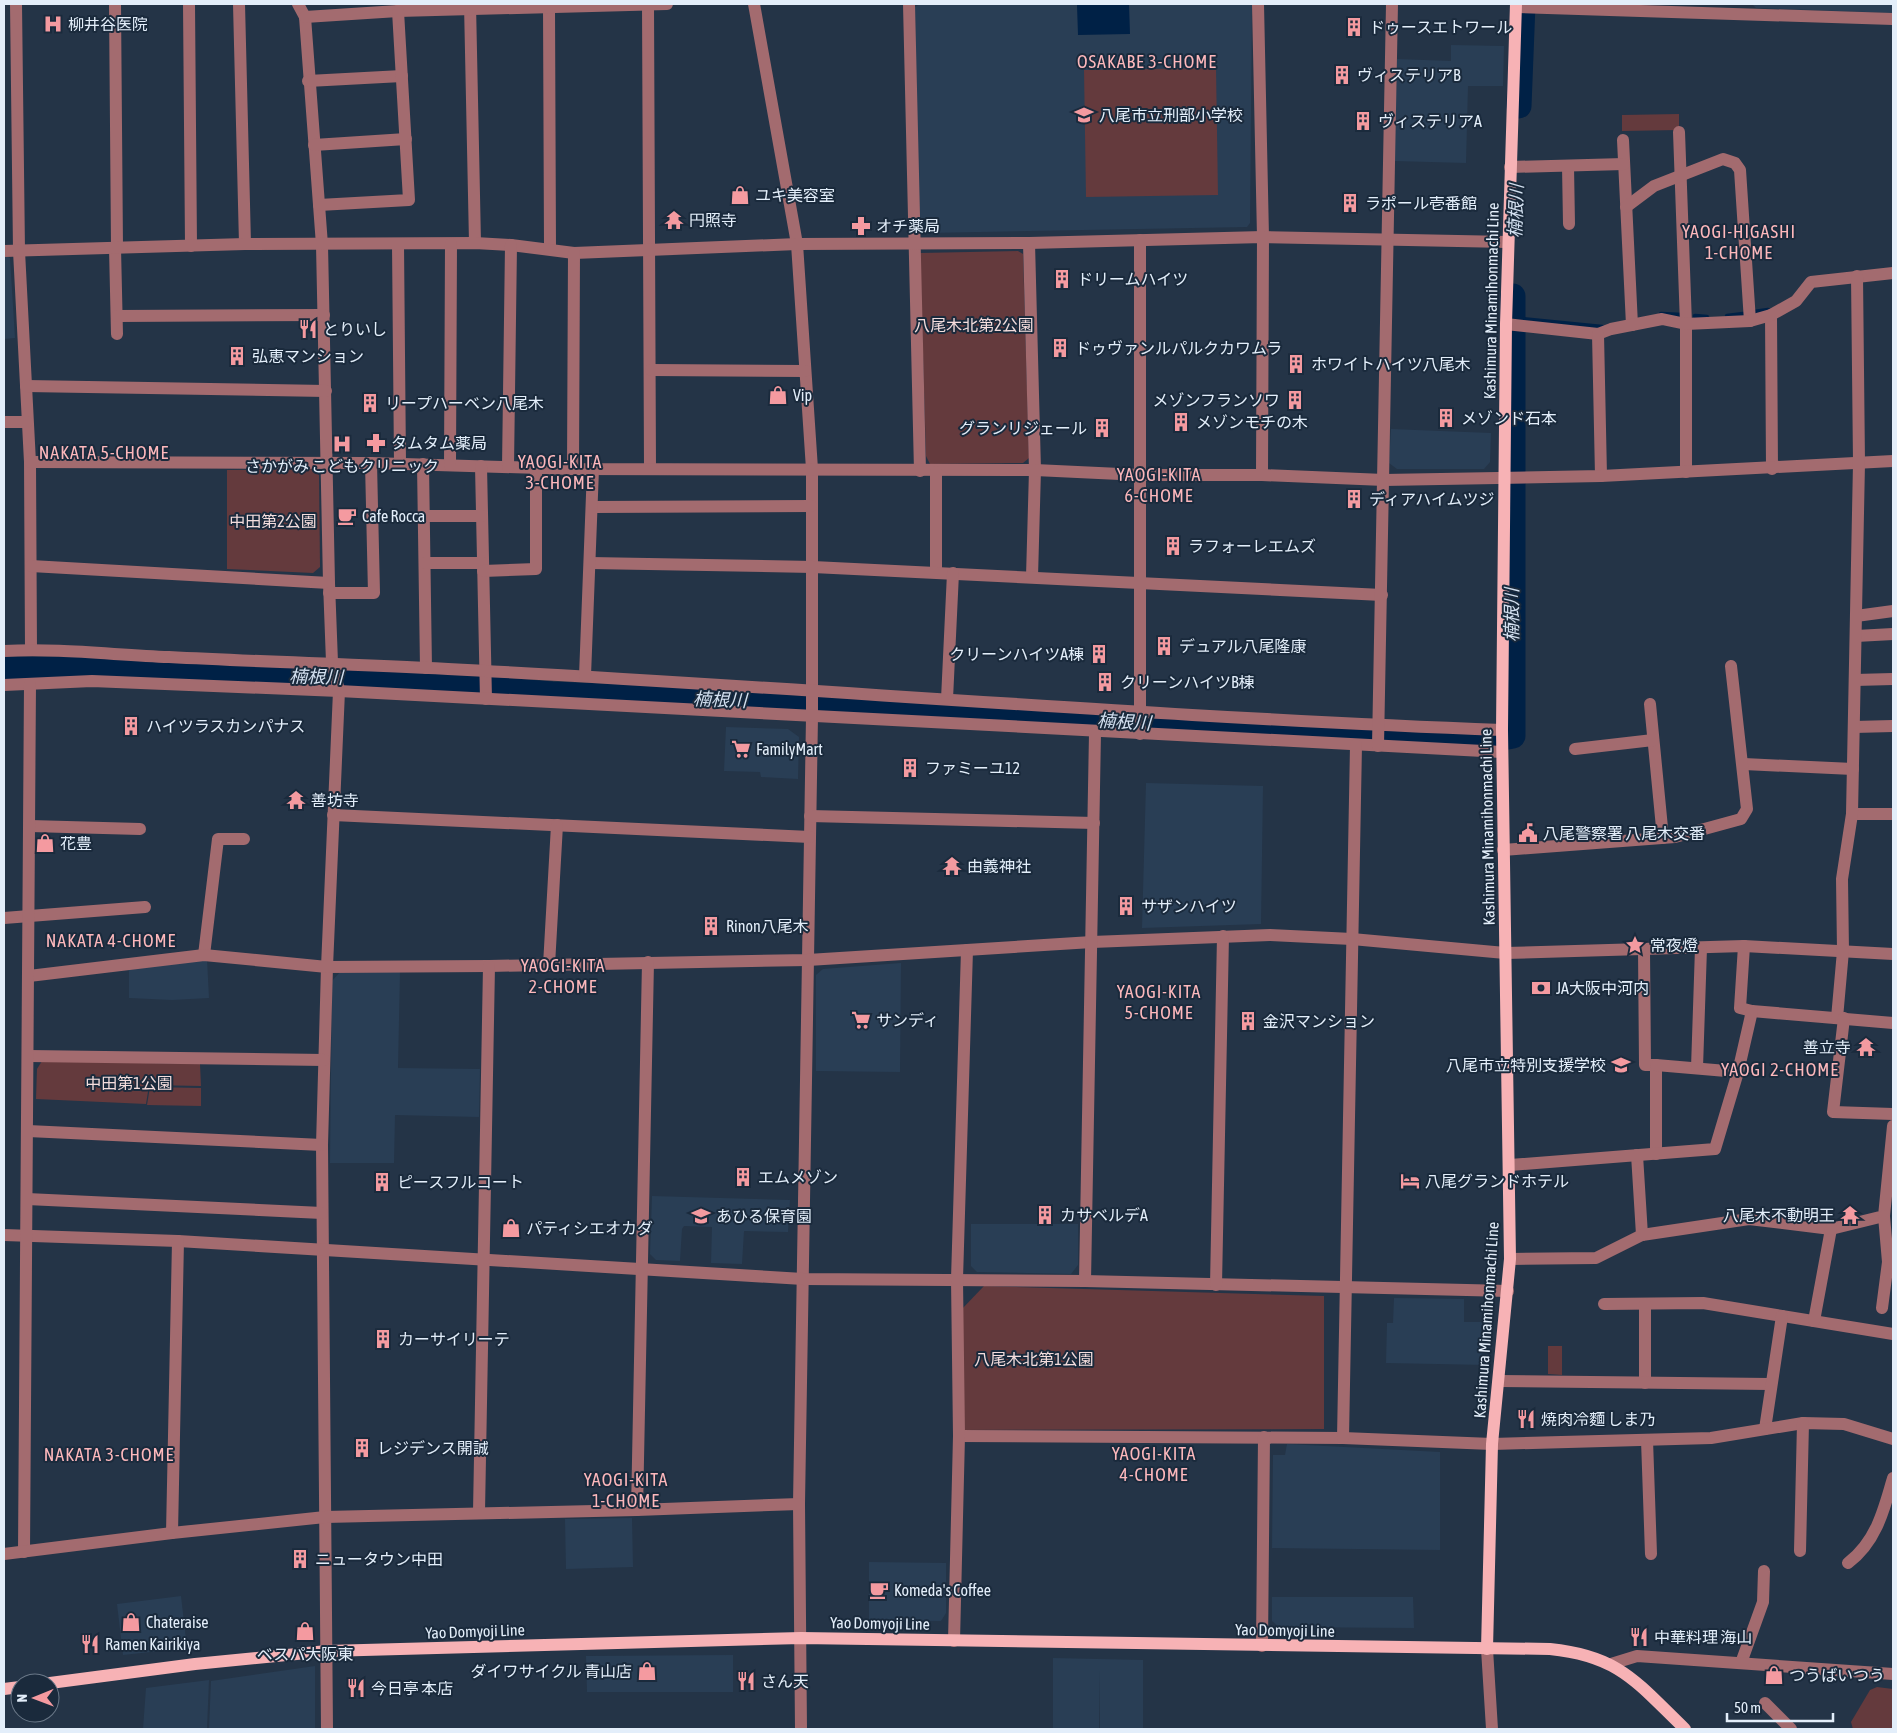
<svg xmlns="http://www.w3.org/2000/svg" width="1897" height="1733" viewBox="0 0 1897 1733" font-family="'Asap Condensed','Noto Sans JP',sans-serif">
<rect width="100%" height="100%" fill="#243447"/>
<g fill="#293e55">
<path d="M920 4H1252L1250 223 1247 227 927 233 919 227 915 7Z"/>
<path d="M1752 4H1893V13L1756 8Z"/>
<path d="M1451 45 1504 46 1503 86H1468L1466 163 1394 161 1397 59 1451 61Z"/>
<path d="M4 255 10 258 15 338 4 339Z"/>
<path d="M1391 429 1491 433 1490 462 1484 469H1397L1389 463Z"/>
<path d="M726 727 788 729 799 737 798 779 761 777 760 772 724 771Z"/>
<path d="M1146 783 1263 786 1261 924 1142 928Z"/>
<path d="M207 959 209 998 172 1000 129 998V967Z"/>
<path d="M901 963 900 1072 816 1071V975L823 969Z"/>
<path d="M341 971 400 972 398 1068 480 1069 479 1117 395 1115 394 1163H330L332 981Z"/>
<path d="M652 1196 790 1200 788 1232 744 1231 742 1264 711 1263 712 1227 684 1226 682 1229 680 1261 656 1260 650 1254Z"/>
<path d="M971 1224H1078V1265L1071 1274 977 1272 971 1266Z"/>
<path d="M1394 1298 1464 1299V1322H1491L1487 1365 1386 1363 1387 1323H1393Z"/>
<path d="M1287 1444 1440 1452V1550L1272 1548 1273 1455H1285Z"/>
<path d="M632 1518 633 1567 566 1569 565 1519Z"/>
<path d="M869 1562 946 1563V1613L941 1621 869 1620Z"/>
<path d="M181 1596 187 1648 123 1655 117 1604Z"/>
<path d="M1272 1597H1413L1414 1628 1279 1627 1272 1621Z"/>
<path d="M733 1655V1692H587L586 1656Z"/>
<path d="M1053 1658 1143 1660V1729H1100V1669L1099 1729H1053Z"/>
<path d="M315 1666V1729H209L211 1681Z"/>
<path d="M209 1680 207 1729H143L146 1688Z"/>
</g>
<g fill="#643a3d">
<path d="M1216 68 1218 195 1086 197 1084 70Z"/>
<path d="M1679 114V130L1622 131V115Z"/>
<path d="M1018 251 1023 254 1029 458 1023 463 930 464 926 456 920 253Z"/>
<path d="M312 469 319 475 320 567 313 573 227 569V470Z"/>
<path d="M42 1061 200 1064 201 1086 149 1085 146 1104 36 1099 37 1069Z"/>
<path d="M150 1087 201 1088V1106L147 1105Z"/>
<path d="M984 1286 1324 1296V1429L963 1430 961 1310Z"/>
<path d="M1548 1346H1562V1375L1548 1374Z"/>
<path d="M1877 1687 1893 1689V1729H1853L1851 1722 1870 1690Z"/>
</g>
<path fill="#002146" d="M1129 4 1130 34 1078 35 1077 5Z"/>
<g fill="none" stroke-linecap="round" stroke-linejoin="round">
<g stroke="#002146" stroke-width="4.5">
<path d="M1754 312 1768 310"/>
<path d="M1661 314 1682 315"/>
<path d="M1695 316 1707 317"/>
<path d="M1727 316 1743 314"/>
<path d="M1512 318 1602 327"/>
</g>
<g stroke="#002146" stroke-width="25">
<path d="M1519 106 1523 4"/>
<path d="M4 669H89L354 678 552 694 847 706 1440 741 1482 742 1513 736V296"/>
</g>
<g stroke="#a36b6f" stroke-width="12">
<path d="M16 4 19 251 30 462 31 650"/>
<path d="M115 4 117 248"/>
<path d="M189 4 191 246"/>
<path d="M239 4 245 244"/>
<path d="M298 4 305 17 322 245 329 583 332 662 339 691 327 967 322 1145 327 1729"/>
<path d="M470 4 475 243"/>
<path d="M648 4 650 468"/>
<path d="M754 4 797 244 812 469V717L799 1504 801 1729"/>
<path d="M909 4 920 471"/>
<path d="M1258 4 1263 237 1262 475"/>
<path d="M549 7 550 248"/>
<path d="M1516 7 1893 19"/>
<path d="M305 17 398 11 667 4"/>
<path d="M308 81 402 76"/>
<path d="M1679 132 1686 324V472"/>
<path d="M1623 140 1632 325"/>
<path d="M314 145 406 139"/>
<path d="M1568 166 1569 224"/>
<path d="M1510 167 1624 164"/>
<path d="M319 205 409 200 398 11"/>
<path d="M1626 207 1654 186 1723 159 1735 163 1740 170 1750 321"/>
<path d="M1029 243 1035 470 1032 577"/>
<path d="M398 244 400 464"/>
<path d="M115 248 117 334"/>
<path d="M4 251 245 244 475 243 511 245 574 253 797 244 1029 243 1263 237 1508 242"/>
<path d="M1771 315 1772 469"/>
<path d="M117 316 324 315"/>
<path d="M1506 324 1598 334 1611 329 1662 319 1686 324 1750 321 1771 315 1796 301 1811 282 1893 273"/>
<path d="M1598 334 1601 476"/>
<path d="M651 370 805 371"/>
<path d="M26 386 326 391"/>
<path d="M4 422H27"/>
<path d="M30 462 371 463 573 469 1035 470 1141 475H1262L1384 480 1601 476 1893 461"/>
<path d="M423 464 426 668"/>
<path d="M450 465 451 244"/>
<path d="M481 466 486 699"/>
<path d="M508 467 511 245"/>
<path d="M573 469 574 253"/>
<path d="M936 472V572"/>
<path d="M592 507 811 506"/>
<path d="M424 516H482"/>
<path d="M425 563H483"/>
<path d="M590 563 813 567 1382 595"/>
<path d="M31 566 329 583"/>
<path d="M483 571 536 569V468"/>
<path d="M329 593H374L371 463"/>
<path d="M1856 616 1893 611"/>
<path d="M1856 636 1893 634"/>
<path d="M4 651C59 648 114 655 169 657 262 662 355 664 448 669 799 687 1150 717 1502 730"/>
<path d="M585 676 593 469"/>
<path d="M1855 680 1893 679"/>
<path d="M4 685 92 681 339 691 1502 752"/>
<path d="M947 699 953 573"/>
<path d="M1650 704 1663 838"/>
<path d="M1854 727 1893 726"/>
<path d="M1140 734V240"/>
<path d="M1378 746 1392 4"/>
<path d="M1575 749 1653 740"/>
<path d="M1744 764 1853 769"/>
<path d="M1852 814H1893"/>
<path d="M333 815 810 837"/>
<path d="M810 816 1094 823"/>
<path d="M30 826 140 829"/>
<path d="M1503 850 1675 837 1741 819 1747 809 1731 666"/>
<path d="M4 918 145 907"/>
<path d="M1744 946 1740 1008 1752 1011 1893 1023"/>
<path d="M1644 950 1645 1065H1656V1154"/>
<path d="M204 955 218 839H244"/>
<path d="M549 965 557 825"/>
<path d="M29 976 204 955 327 967 489 966 808 960 1092 942 1270 935 1352 939 1505 953 1744 946 1893 954"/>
<path d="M1837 1018 1843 951 1842 879 1852 814 1859 463 1857 276"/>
<path d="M1844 1018 1833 1112 1893 1114"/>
<path d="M29 1056 324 1060"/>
<path d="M1656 1065 1738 1072"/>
<path d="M1697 1068 1701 948"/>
<path d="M28 1131 322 1145"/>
<path d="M1637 1155 1642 1235"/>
<path d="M1510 1165 1715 1149 1738 1072 1752 1011"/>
<path d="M27 1199 322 1213"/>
<path d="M4 1235 178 1241 803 1279 1085 1281 1508 1291"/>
<path d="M1510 1259 1596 1258 1642 1235 1749 1219 1831 1229 1884 1216 1893 1126"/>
<path d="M1085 1281 1095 733"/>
<path d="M1216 1285 1223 936"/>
<path d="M1604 1304 1703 1303 1893 1334"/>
<path d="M1645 1304V1383"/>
<path d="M1882 1308 1888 1262 1884 1216"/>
<path d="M1814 1321 1831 1229"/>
<path d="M1499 1381 1770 1384"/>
<path d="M1765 1429 1782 1316"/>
<path d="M959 1436 1343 1438 1492 1444 1711 1438 1803 1423 1844 1424 1893 1439"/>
<path d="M1343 1438 1356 745"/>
<path d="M1647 1440 1651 1554"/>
<path d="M637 1510 648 962"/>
<path d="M479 1512 489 966"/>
<path d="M172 1533 178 1241"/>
<path d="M1800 1551 1803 1423"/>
<path d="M24 1552 30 684"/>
<path d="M4 1554 172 1533 325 1517 637 1510 799 1504"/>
<path d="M1848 1563C1876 1542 1884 1510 1893 1478"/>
<path d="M954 1641 959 1436 957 1279 967 950"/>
<path d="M1262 1646 1264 1437"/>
<path d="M1487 1649 1492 1729"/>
<path d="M1741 1663 1763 1602 1764 1571"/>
<path d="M1611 1664 1637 1656 1893 1674"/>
<path d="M1765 1703 1791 1729"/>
</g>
<g stroke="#f7b2b5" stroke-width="12">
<path d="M1487 1649 1492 1444 1510 1259 1502 730 1506 324 1516 4"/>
<path d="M50 1683 195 1664 327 1651 801 1638 1550 1649C1620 1656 1637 1683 1685 1729"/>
<path d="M4 1689 20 1687"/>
</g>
</g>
<defs>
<g id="hospital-bare" transform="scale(1.5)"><path d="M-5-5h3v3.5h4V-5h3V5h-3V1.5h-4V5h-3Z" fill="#f49aa0" stroke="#1a2a3c" stroke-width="2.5" paint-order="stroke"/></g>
<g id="building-bare" transform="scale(1.5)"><path d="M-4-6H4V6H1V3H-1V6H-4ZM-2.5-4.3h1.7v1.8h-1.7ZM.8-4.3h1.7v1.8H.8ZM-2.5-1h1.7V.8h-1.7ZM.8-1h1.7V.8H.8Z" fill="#f49aa0" stroke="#1a2a3c" stroke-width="2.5" paint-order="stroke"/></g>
<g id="school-bare" transform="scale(1.5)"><path d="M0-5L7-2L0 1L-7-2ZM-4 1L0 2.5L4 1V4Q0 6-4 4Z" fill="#f49aa0" stroke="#1a2a3c" stroke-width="2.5" paint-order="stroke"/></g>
<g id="shop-bare" transform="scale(1.5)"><path d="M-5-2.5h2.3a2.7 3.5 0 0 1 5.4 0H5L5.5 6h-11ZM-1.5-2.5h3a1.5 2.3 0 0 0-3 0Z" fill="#f49aa0" stroke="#1a2a3c" stroke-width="2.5" paint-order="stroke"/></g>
<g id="temple-bare" transform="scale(1.5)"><path d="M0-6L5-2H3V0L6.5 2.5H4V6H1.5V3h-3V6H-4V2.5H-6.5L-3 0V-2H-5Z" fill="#f49aa0" stroke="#1a2a3c" stroke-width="2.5" paint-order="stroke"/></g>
<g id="pharmacy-bare" transform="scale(1.5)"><path d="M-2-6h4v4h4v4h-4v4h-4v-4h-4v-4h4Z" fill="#f49aa0" stroke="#1a2a3c" stroke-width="2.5" paint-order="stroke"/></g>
<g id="restaurant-bare" transform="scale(1.5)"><path d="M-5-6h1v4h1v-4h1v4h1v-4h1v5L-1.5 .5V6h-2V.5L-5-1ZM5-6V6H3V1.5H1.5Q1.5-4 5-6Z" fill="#f49aa0" stroke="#1a2a3c" stroke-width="2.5" paint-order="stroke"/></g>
<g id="cafe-bare" transform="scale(1.5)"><path d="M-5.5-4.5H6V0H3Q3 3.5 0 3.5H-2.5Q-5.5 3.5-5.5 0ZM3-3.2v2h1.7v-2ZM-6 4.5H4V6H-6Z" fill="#f49aa0" stroke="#1a2a3c" stroke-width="2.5" paint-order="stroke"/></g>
<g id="supermarket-bare" transform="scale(1.5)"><path d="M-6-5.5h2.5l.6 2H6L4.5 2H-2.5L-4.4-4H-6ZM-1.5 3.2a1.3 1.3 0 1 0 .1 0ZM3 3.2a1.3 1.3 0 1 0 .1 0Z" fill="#f49aa0" stroke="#1a2a3c" stroke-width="2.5" paint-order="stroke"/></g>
<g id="civic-bare" transform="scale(1.5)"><path d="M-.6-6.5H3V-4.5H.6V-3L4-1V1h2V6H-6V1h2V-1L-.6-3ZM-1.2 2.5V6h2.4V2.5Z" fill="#f49aa0" stroke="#1a2a3c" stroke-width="2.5" paint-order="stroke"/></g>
<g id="sight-bare" transform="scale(1.5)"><path d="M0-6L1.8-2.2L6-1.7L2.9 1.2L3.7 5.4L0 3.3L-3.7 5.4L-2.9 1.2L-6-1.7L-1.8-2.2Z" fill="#f49aa0" stroke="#1a2a3c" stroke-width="2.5" paint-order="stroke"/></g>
<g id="bank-bare" transform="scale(1.5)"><path d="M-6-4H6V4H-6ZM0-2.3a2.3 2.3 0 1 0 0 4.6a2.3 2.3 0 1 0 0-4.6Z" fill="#f49aa0" stroke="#1a2a3c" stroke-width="2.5" paint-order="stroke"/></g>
<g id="hotel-bare" transform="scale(1.5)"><path d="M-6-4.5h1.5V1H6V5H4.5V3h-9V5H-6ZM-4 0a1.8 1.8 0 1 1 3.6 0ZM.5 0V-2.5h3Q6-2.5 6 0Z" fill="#f49aa0" stroke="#1a2a3c" stroke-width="2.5" paint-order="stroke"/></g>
</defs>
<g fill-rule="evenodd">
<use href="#hospital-bare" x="53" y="24"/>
<use href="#building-bare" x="1354" y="27"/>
<use href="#building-bare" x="1342" y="75"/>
<use href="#school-bare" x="1084" y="115"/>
<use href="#building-bare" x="1363" y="121"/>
<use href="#shop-bare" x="740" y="195"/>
<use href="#building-bare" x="1350" y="203"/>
<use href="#temple-bare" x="674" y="220"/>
<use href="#pharmacy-bare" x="861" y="226"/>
<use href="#building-bare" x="1062" y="279"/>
<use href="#restaurant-bare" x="308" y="329"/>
<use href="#building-bare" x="1060" y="348"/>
<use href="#building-bare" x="237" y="356"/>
<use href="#building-bare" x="1296" y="364"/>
<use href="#shop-bare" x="778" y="395"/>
<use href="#building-bare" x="1295" y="400"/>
<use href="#building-bare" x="370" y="403"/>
<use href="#building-bare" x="1446" y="418"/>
<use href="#building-bare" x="1181" y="422"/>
<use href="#building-bare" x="1102" y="428"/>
<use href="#pharmacy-bare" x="376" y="443"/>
<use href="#hospital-bare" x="342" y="444"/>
<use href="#building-bare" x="1354" y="499"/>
<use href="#cafe-bare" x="347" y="516"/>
<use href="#building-bare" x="1173" y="546"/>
<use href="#building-bare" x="1164" y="646"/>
<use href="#building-bare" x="1099" y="654"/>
<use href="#building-bare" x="1105" y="682"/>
<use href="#building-bare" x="131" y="726"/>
<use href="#supermarket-bare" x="741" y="749"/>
<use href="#building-bare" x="910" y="768"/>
<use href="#temple-bare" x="296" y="800"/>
<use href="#civic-bare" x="1528" y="833"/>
<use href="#shop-bare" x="45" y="843"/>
<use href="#temple-bare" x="952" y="866"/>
<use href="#building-bare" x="1126" y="906"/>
<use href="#building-bare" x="711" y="926"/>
<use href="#sight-bare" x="1635" y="945"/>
<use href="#bank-bare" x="1541" y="988"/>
<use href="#supermarket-bare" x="861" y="1020"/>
<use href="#building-bare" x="1248" y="1021"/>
<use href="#temple-bare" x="1866" y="1047"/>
<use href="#school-bare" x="1621" y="1065"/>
<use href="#building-bare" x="743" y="1177"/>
<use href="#hotel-bare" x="1410" y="1181"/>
<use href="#building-bare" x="382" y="1182"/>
<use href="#building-bare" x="1045" y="1215"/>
<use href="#temple-bare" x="1850" y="1215"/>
<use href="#school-bare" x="701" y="1216"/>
<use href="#shop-bare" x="511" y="1228"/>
<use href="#building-bare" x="383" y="1339"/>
<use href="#restaurant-bare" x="1526" y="1419"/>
<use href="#building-bare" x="362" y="1448"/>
<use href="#building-bare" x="300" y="1559"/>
<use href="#cafe-bare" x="879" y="1590"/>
<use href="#shop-bare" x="131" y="1622"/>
<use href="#shop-bare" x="305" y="1631"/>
<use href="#restaurant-bare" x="1639" y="1637"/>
<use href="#restaurant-bare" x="90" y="1644"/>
<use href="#shop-bare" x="647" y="1671"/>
<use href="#shop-bare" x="1774" y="1675"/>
<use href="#restaurant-bare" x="746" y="1681"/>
<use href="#restaurant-bare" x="356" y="1688"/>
</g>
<g text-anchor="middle" stroke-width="4" stroke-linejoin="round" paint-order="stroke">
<g font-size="16" fill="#e3eefa" stroke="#1a2a3c" text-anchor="start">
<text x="68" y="30">柳井谷医院</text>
<text x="1369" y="33">ドゥースエトワール</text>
<text x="1357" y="81">ヴィステリアB</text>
<text x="1099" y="121">八尾市立刑部小学校</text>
<text x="1378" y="127">ヴィステリアA</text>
<text x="755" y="201">ユキ美容室</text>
<text x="1365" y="209">ラポール壱番館</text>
<text x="689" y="226">円照寺</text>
<text x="876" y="232">オチ薬局</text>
<text x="1077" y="285">ドリームハイツ</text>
<text x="323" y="335">とりいし</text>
<text x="1075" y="354">ドゥヴァンルパルクカワムラ</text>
<text x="252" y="362">弘恵マンション</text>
<text x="1311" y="370">ホワイトハイツ八尾木</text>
<text x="793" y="401">Vip</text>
<text x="1280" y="406" text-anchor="end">メゾンフランソワ</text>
<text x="385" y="409">リープハーベン八尾木</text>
<text x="1461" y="424">メゾンド石本</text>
<text x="1196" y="428">メゾンモチの木</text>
<text x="1087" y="434" text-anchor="end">グランリジェール</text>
<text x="391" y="449">タムタム薬局</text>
<text x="342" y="472" text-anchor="middle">さかがみ こどもクリニック</text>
<text x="1369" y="505">ディアハイムツジ</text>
<text x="362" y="522">Cafe Rocca</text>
<text x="1188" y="552">ラフォーレエムズ</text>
<text x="1179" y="652">デュアル八尾隆康</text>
<text x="1084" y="660" text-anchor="end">クリーンハイツA棟</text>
<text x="1120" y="688">クリーンハイツB棟</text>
<text x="146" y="732">ハイツラスカンパナス</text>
<text x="756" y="755">FamilyMart</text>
<text x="925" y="774">ファミーユ12</text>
<text x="311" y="806">善坊寺</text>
<text x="1543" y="839">八尾警察署 八尾木交番</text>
<text x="60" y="849">花豊</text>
<text x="967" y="872">由義神社</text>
<text x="1141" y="912">サザンハイツ</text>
<text x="726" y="932">Rinon八尾木</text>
<text x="1650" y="951">常夜燈</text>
<text x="1556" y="994">JA大阪中河内</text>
<text x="876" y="1026">サンディ</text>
<text x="1263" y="1027">金沢マンション</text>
<text x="1851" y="1053" text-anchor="end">善立寺</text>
<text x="1606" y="1071" text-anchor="end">八尾市立特別支援学校</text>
<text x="758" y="1183">エムメゾン</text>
<text x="1425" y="1187">八尾グランドホテル</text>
<text x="397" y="1188">ピースフルコート</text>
<text x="1060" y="1221">カサベルデA</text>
<text x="1835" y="1221" text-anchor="end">八尾木不動明王</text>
<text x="716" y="1222">あひる保育園</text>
<text x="526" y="1234">パティシエオカダ</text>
<text x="398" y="1345">カーサイリーテ</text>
<text x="1541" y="1425">焼肉冷麵 しま乃</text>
<text x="377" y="1454">レジデンス開誠</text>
<text x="315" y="1565">ニュータウン中田</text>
<text x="894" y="1596">Komeda's Coffee</text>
<text x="146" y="1628">Chateraise</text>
<text x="1654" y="1643">中華料理 海山</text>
<text x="105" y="1650">Ramen Kairikiya</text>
<text x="305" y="1660" text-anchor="middle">ベスパ大阪東</text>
<text x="632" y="1677" text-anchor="end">ダイワサイクル 青山店</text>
<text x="1789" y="1681">つうばいつう</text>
<text x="761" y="1687">さん天</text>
<text x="371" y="1694">今日亭 本店</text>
</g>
<g font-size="16" fill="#e3eefa" stroke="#1a2a3c">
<text transform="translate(1491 301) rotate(-89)" y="6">Kashimura Minamihonmachi Line</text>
<text transform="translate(1487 827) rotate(-91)" y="6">Kashimura Minamihonmachi Line</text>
<text transform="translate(1486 1320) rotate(-86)" y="6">Kashimura Minamihonmachi Line</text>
<text transform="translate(880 1623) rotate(1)" y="6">Yao Domyoji Line</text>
<text transform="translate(1285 1630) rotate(1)" y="6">Yao Domyoji Line</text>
<text transform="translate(475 1631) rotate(-2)" y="6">Yao Domyoji Line</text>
</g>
<g font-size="16" fill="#f4dddd" stroke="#1a2a3c">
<text x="974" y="331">八尾木北第2公園</text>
<text x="273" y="527">中田第2公園</text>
<text x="129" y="1089">中田第1公園</text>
<text x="1034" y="1365">八尾木北第1公園</text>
</g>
<g font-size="18" letter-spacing="1" fill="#fdb8bc" stroke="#1a2a3c">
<text x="1147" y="68">OSAKABE 3-CHOME</text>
<text x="1739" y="238">YAOGI-HIGASHI<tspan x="1739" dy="21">1-CHOME</tspan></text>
<text x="104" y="459">NAKATA 5-CHOME</text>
<text x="560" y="468">YAOGI-KITA<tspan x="560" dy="21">3-CHOME</tspan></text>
<text x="1159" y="481">YAOGI-KITA<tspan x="1159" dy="21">6-CHOME</tspan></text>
<text x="111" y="947">NAKATA 4-CHOME</text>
<text x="563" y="972">YAOGI-KITA<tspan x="563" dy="21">2-CHOME</tspan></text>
<text x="1159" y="998">YAOGI-KITA<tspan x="1159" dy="21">5-CHOME</tspan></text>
<text x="1780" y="1076">YAOGI 2-CHOME</text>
<text x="1154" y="1460">YAOGI-KITA<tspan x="1154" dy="21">4-CHOME</tspan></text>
<text x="109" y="1461">NAKATA 3-CHOME</text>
<text x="626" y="1486">YAOGI-KITA<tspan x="626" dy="21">1-CHOME</tspan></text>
</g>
<g font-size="18" font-style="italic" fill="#d3e0f0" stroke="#1a2a3c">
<text transform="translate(1516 211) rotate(-88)" y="6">楠根川</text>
<text transform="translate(1512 615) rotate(-90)" y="6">楠根川</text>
<text transform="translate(316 677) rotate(1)" y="6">楠根川</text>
<text transform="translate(720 700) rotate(2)" y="6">楠根川</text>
<text transform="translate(1124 722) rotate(3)" y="6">楠根川</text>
</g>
</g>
<rect width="1897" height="1733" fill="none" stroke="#e3eefa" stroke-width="10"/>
<g transform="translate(35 1698) rotate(269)"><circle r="24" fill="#1a2a3c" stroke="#6a7888"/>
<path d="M0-4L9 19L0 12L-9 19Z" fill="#f49aa0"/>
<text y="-8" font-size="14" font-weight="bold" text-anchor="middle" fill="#e3eefa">N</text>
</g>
<path d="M1727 1713v8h106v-8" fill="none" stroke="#e3eefa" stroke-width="2.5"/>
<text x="1734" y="1713" font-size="15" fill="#e3eefa" stroke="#1a2a3c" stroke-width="4" paint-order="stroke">50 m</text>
</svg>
